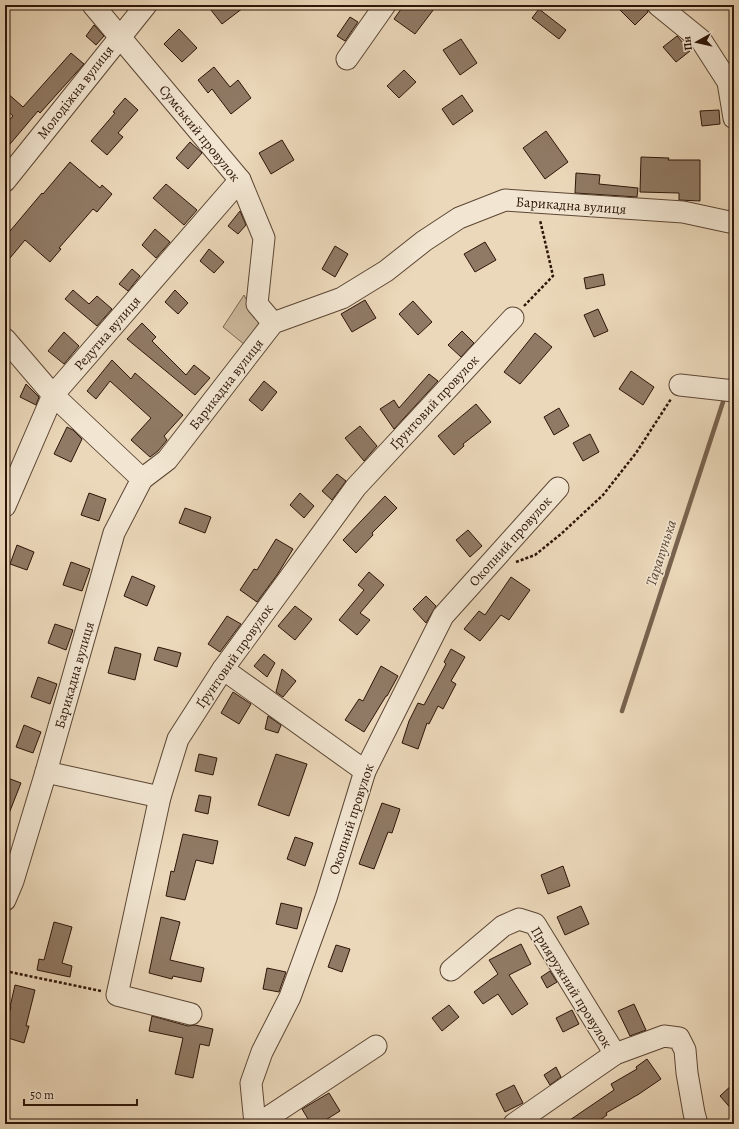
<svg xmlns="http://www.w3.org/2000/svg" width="739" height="1129" viewBox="0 0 739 1129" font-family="Alegreya,serif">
<rect width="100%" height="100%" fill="#ebd8ba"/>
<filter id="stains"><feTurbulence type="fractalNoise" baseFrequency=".005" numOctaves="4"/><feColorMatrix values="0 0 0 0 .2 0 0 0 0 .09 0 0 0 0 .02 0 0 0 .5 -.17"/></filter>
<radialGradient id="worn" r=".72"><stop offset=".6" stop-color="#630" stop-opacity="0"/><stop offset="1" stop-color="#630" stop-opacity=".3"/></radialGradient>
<path fill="#cbb79c" stroke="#7c6652" d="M244 295 260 326 245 345 223 327Z"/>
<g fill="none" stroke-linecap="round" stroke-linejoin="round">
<g stroke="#78624e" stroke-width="4.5">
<path d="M731 378 734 367"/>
<path d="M622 711 723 402"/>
</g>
</g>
<g fill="#907a65" stroke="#2d1508">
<path d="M207 5H247L222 24Z"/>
<path d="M404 5H437L415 34 394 19Z"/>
<path d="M615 5H646L648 12 635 25Z"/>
<path d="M539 9 566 30 559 39 532 18Z"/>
<path d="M350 17 358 22 345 41 337 36Z"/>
<path d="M94 25 104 36 96 45 86 36Z"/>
<path d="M179 29 197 48 182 62 164 44Z"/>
<path d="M677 36 690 51 676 62 663 47Z"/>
<path d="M461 39 477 63 460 75 443 50Z"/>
<path d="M71 53 84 64 40 113 38 111 5 150V125L13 116 5 109V91L23 107Z"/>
<path d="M214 67 230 87 238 80 251 98 231 114 212 89 208 93 198 80Z"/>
<path d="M404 70 416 82 399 98 387 86Z"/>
<path d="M462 95 473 111 453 125 442 109Z"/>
<path d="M125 98 138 110 118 133 123 137 107 155 91 141 115 113 113 112Z"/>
<path d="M719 110 720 124 702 126 700 111Z"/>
<path d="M546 131 568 162 545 179 523 148Z"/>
<path d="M282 140 294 160 271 174 259 153Z"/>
<path d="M190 142 202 153 188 169 176 158Z"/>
<path d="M641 157 669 158 668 160H700V201L679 200V193L640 192Z"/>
<path d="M70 162 100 188 102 185 112 194 97 212 93 209 59 248 61 249 50 262 25 240 5 264V237L42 193 43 194Z"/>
<path d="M576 173 600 175 599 184 638 188 637 197 575 193Z"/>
<path d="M166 184 197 210 184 225 153 198Z"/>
<path d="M240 211 246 225 238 234 228 226Z"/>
<path d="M155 229 170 242 156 258 142 245Z"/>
<path d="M485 242 496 260 475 272 464 254Z"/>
<path d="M335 246 348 254 335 277 322 269Z"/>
<path d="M209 249 224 262 214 273 200 261Z"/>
<path d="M132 269 140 276 128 291 119 284Z"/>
<path d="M603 274 605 285 586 289 584 278Z"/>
<path d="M73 290 89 304 97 296 112 309 97 326 65 299Z"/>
<path d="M175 290 188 303 178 314 165 302Z"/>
<path d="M365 300 376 318 352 332 341 314Z"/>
<path d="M413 301 432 322 418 335 399 314Z"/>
<path d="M598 309 608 331 594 337 584 315Z"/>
<path d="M142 323 156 337 152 341 186 375 194 365 210 378 195 395 127 339Z"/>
<path d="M462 331 474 343 461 357 448 345Z"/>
<path d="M64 332 79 346 64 364 48 351Z"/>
<path d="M535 333 552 347 520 384 504 372Z"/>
<path d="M112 360 131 379 135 373 183 415 164 436 167 440 158 451 150 457 131 440 151 418 110 381 96 399 87 391Z"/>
<path d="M631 371 654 387 643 405 619 389Z"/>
<path d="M429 374 438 381 394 429 380 409 394 400 399 408Z"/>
<path d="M264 381 277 392 262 411 249 400Z"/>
<path d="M26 384 39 397 36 405 20 397Z"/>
<path d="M476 404 491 422 463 444 464 446 454 455 438 436Z"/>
<path d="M559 408 569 426 554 435 544 417Z"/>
<path d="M360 426 377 446 364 461 345 438Z"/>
<path d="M67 427 73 430 82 439 71 462 54 454Z"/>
<path d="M590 434 599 452 583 461 573 443Z"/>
<path d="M337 474 346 481 332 500 322 491Z"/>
<path d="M89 493 106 499 99 521 81 515Z"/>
<path d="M300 493 314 506 304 518 290 505Z"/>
<path d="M385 496 397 508 372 533 373 535 356 553 343 540Z"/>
<path d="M185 508 211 517 205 533 179 523Z"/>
<path d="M468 530 482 546 470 557 456 540Z"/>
<path d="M276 539 293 549 277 575 257 602 240 590 254 569 257 570Z"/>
<path d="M17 545 34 552 27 570 10 564Z"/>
<path d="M71 562 90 569 82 591 63 585Z"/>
<path d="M369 572 384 585 360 613 370 620 357 635 339 620 364 590 358 585Z"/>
<path d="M132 576 155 586 147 606 124 596Z"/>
<path d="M511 577 530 590 509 620 501 615 480 641 464 629 479 611 485 615Z"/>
<path d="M426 596 436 606 426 623 413 609Z"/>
<path d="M295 606 312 619 295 640 278 626Z"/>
<path d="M227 616 241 624 220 652 208 644Z"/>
<path d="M55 624 73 630 66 650 48 643Z"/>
<path d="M115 647 141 654 135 680 108 673Z"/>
<path d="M158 647 181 653 177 667 154 660Z"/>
<path d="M451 649 465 657 451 681 456 684 443 709 438 706 429 724 427 723 418 749 402 743 409 721 418 703 424 705 446 664 444 662Z"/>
<path d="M264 654 275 663 267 677 254 666Z"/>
<path d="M381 666 398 676 387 696H386L364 732 345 720 359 699 363 701Z"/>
<path d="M282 669 296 681 283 697 276 692Z"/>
<path d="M38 677 57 684 50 704 31 697Z"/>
<path d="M233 692 251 704 239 724 221 713Z"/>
<path d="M268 716 281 725 278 733 265 729Z"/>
<path d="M24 725 41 732 33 753 16 747Z"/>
<path d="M199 754 217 758 213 775 195 771Z"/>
<path d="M276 754 307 764 289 816 258 805Z"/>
<path d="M5 777 21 783 6 821H5Z"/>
<path d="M199 795 211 797 208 814 195 811Z"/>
<path d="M382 803 400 809 392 833 388 832 374 869 359 864Z"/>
<path d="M183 834 218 841 213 864 196 860 185 900 166 896 171 871 174 872Z"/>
<path d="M295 837 313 843 305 866 287 859Z"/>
<path d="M563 866 570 886 548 894 541 875Z"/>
<path d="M281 903 302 908 297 929 276 924Z"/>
<path d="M581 906 589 924 565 935 557 917Z"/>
<path d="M161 917 180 922 170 960 204 968 201 982 173 976 172 979 149 973Z"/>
<path d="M54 922 72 927 62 963 72 966 70 977 37 970 39 959 44 960Z"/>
<path d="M521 944 531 964 509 975 528 1004 512 1015 498 994 483 1004 474 992 498 974 489 960Z"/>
<path d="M336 945 350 949 342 972 328 967Z"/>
<path d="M267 968 286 972 279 992 263 989Z"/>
<path d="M550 971 557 982 547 988 541 977Z"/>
<path d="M15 985 35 990 26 1026H29L24 1043 5 1037V1027L11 1007H10Z"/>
<path d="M634 1004 646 1030 630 1036 618 1011Z"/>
<path d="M449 1005 459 1017 442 1031 432 1018Z"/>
<path d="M572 1010 579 1024 563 1032 556 1018Z"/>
<path d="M152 1016 188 1026 195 1025 213 1029 209 1046 200 1044 193 1078 175 1074 183 1038 149 1031Z"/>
<path d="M647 1059 661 1079 639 1094 606 1113 607 1115 594 1124H564L614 1090 611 1084 637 1069 636 1067Z"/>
<path d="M556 1067 561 1077 550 1085 544 1075Z"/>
<path d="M734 1083V1112L720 1096Z"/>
<path d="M514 1085 523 1103 505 1112 496 1094Z"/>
<path d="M329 1093 340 1111 319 1124H311L302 1109Z"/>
</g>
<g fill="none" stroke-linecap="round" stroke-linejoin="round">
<g stroke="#5c4634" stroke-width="23">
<g id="minor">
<path d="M93 5 240 180 264 238 257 304 273 323"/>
<path d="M658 5 701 40 728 82 734 118"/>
<path d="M347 59 385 5"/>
<path d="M5 181 146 5"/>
<path d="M5 339 53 395 142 479"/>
<path d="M680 385 734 391"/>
<path d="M5 506 53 395 240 180"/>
<path d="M223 669 365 771"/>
<path d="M46 772 160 797"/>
<path d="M5 900 13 881 46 772 114 533 142 479 167 460 273 323 342 298 386 271 424 241 459 218 505 200 683 212 734 223"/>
<path d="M451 970 503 926 519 919 535 924 615 1054"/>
<path d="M191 1014 117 995 160 797 178 739 223 669 356 487 513 318"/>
<path d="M255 1124 251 1083 262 1052 290 997 326 898 365 771 443 616 558 488"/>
<path d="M258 1124 376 1046"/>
<path d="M514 1124 615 1054 664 1036 679 1038 685 1050 687 1073 694 1113 697 1124"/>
</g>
</g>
<g stroke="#2d1508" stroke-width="2.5" stroke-dasharray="3 2" stroke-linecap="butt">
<path d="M524 306 553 276 540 220"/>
<path d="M516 562 535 555 561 534 603 495 636 453 671 399"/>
<path d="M5 971 101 991"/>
</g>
<use href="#minor" stroke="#f2e6d2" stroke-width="21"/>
</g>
<g text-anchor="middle" stroke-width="3" stroke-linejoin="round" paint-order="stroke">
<g font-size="14" fill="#2d1508" stroke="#f2e6d2">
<text transform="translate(75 92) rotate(-52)" y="5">Молодіжна вулиця</text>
<text transform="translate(200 133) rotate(51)" y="5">Сумський провулок</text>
<text transform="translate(571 205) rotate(4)" y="5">Барикадна вулиця</text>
<text transform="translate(107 333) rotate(-49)" y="5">Редутна вулиця</text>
<text transform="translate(226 384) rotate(-52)" y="5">Барикадна вулиця</text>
<text transform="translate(434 402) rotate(-47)" y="5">Ґрунтовий провулок</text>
<text transform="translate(510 541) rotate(-48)" y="5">Окопний провулок</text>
<text transform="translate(234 656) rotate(-55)" y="5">Ґрунтовий провулок</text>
<text transform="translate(74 675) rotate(-74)" y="5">Барикадна вулиця</text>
<text transform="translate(351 819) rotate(-72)" y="5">Окопний провулок</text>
<text transform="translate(572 987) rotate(58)" y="5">Прияружний провулок</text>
</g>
<g font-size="15" font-style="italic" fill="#5f4937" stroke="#f2e6d2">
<text transform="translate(661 553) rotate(-72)" y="5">Тарапунька</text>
</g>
</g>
<rect width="739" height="1129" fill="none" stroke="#ebd8ba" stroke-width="20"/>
<rect x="6" y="6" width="727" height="1117" fill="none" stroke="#2d1508" stroke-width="2"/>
<rect x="10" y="10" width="719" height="1109" fill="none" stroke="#2d1508"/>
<g transform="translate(697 42) rotate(262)" stroke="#f2e6d2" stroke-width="3" paint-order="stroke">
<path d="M0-3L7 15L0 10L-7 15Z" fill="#2d1508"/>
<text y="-6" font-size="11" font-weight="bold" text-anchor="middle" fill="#2d1508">Пн</text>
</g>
<path d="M24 1099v6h113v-6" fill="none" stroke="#2d1508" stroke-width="2"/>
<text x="30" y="1099" font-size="12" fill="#2d1508" stroke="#f2e6d2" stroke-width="3" paint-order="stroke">50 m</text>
<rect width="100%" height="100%" filter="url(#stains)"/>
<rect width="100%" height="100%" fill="url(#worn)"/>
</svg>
